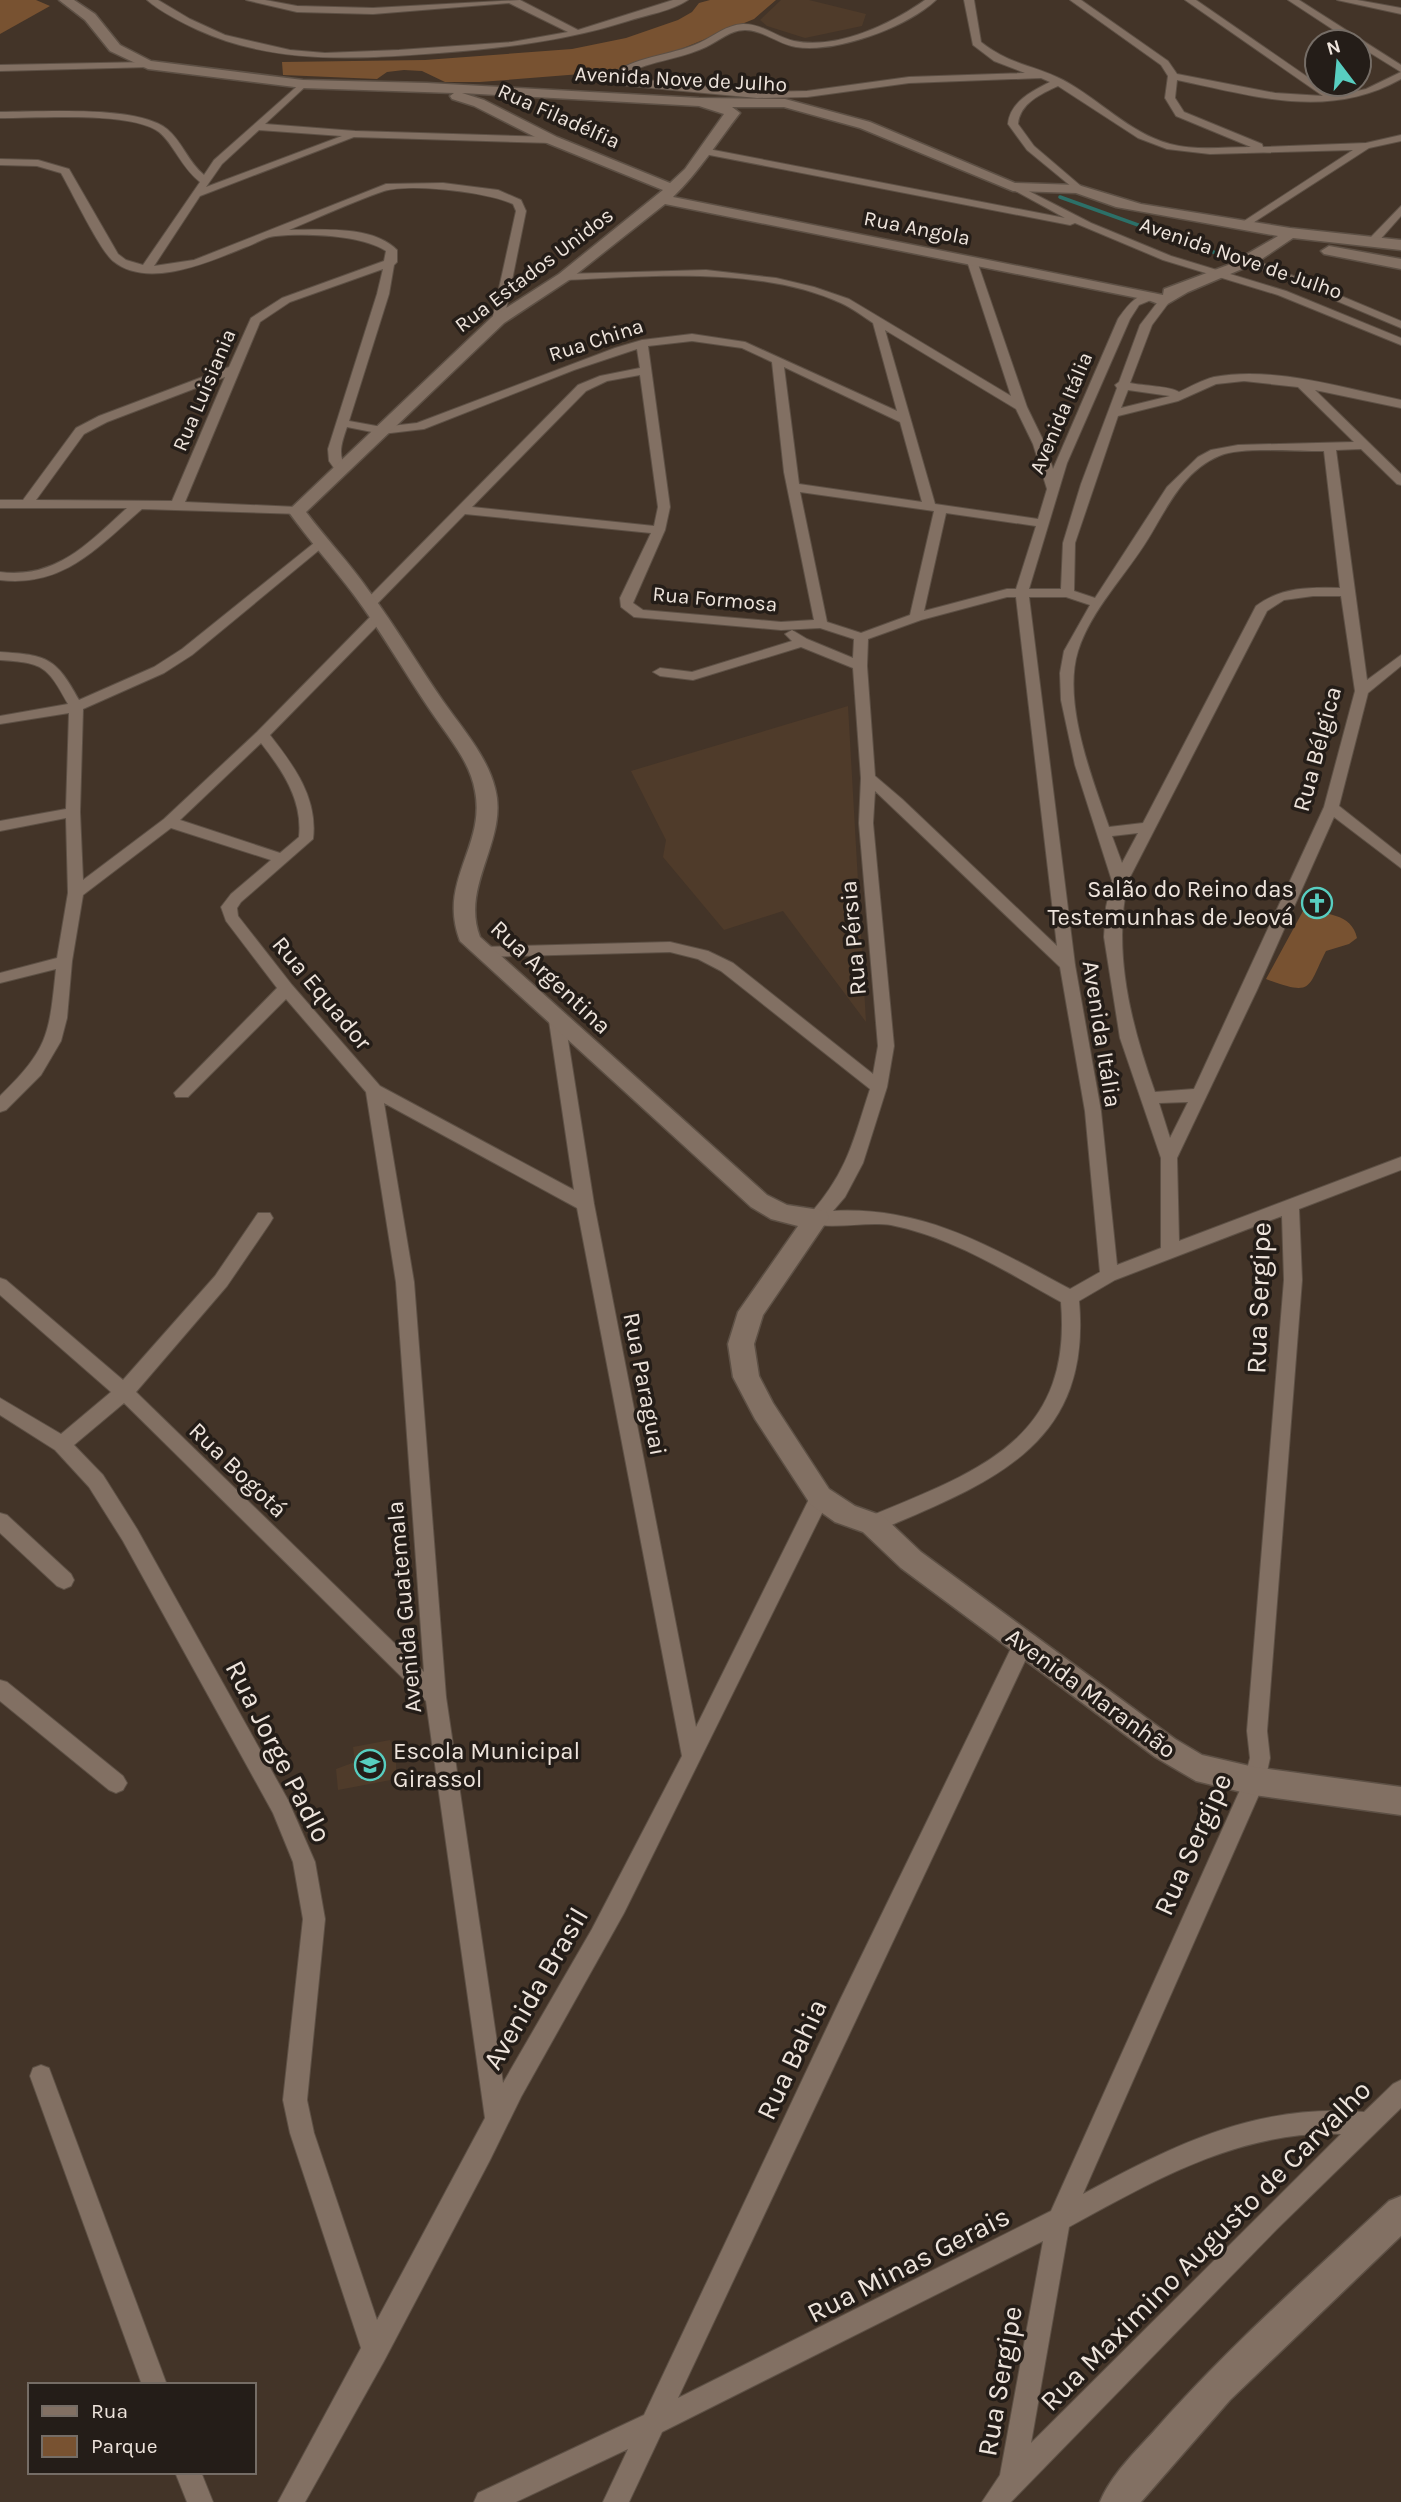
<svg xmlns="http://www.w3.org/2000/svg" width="1401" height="2502" viewBox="0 0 1401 2502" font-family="Karla,sans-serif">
<rect width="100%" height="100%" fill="#433428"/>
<g fill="#4f3b2a">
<path d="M781 0H809L866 14 862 26 805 38 767 26 760 20Z"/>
<path d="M848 706 866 1022 783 911 724 930 663 857 666 840 631 771Z"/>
<path d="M390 1740 396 1757V1779L338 1790 336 1769 355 1762 353 1747Z"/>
</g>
<g fill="#785231">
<path d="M0 0H36L50 6 0 34Z"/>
<path d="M710 0H776L754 19 664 56 619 71 480 82H445L422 71 404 70 387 72 377 79 283 75 282 62 425 60 572 49 626 38 678 20 692 12 699 3Z"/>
<path d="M1303 911C1324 913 1352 913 1357 938L1349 944 1326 951C1307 988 1314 997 1266 979Z"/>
</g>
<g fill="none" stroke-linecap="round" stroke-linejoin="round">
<path stroke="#2c7068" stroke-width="3.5" d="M1060 197 1230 258"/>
<g stroke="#5d5045" stroke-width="2">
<g id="street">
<path d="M147 0H158L190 19 225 35 290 50 325 53 399 50 512 42 568 32 509 3 373 14 297 12 246 0H265L297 6 373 8 520 0 578 30 673 0H688C672 11 646 15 628 21 565 41 504 48 439 53 356 59 275 65 198 30 181 22 161 12 147 0Z"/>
<path d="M925 0H936C906 28 836 53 796 47 778 44 763 30 745 30 730 30 719 41 706 47 679 60 646 61 620 77L757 92 807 91 909 77 1025 73 994 61 973 45 964 0H974L981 42C1010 65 1034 65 1063 80 1099 99 1129 133 1170 144 1196 151 1224 147 1251 147L1176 116 1165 98 1168 76 1161 65 1070 0H1081L1168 61 1177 74 1275 93 1323 96 1185 0H1196L1335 96 1366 89 1401 72V79C1328 120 1254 96 1177 80L1175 98 1184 112 1262 144 1263 147 1366 143 1401 135V141L1369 148 1245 228 1240 225 1241 223 1353 150 1210 154 1167 149 1138 138 1058 86C1041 94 1020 103 1018 124L1034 146 1082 187 1083 189 1078 192 1027 150 1008 124C1010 102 1032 91 1050 82L1041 78 909 83 807 97 757 98 620 85 609 77C632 56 671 56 699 43 714 36 726 25 743 24 763 24 776 37 794 41 837 50 891 24 925 0Z"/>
<path d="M1288 0H1299L1401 65V72L1359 46V42H1352Z"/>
<path d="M1337 0H1357L1401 8V14Z"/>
<path d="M148 62 151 63V67L0 71V65Z"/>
<path d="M303 81 306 82V86L265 124 355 131 552 137 557 140 552 143 354 137 200 196 154 266 194 260 386 184 443 183 498 190 521 200 526 211 504 320 498 323 492 320 516 211 513 204C487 192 411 183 384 191 352 202 320 217 289 230 321 230 372 225 397 250V262L394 265 389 294 349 421 382 427 417 423 615 348 642 340 692 334 745 342 897 411 873 323C863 316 852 308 841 303 759 266 651 276 564 280L558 277 564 274 706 270 776 278 814 287 849 299 1011 396 967 261 972 258 977 261 1027 407 1045 444 1053 469 1118 319C1128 305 1137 292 1156 294V298L1139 305 1130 319 1067 463 1029 589H1061L1063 543 1081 484 1117 388 1115 385 1119 382 1140 325 1160 299 1170 301 1152 325 1130 383C1143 386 1170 386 1179 392 1190 387 1202 380 1214 377 1274 366 1342 388 1401 400V408L1315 390 1401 474V485L1397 484 1361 449 1336 450 1367 680 1401 655V666L1368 693 1339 806 1401 855V868L1334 817 1257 990 1177 1158 1179 1241 1401 1157V1170L1299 1209 1302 1280 1267 1731 1270 1758 1265 1781 1083 2194C1174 2145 1257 2103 1364 2112L1393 2084 1401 2080V2108L1277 2229 1011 2502H982L1000 2475 1043 2241 662 2432 629 2502H603L628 2449 516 2502H474L478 2493 644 2415 839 2002 1016 1638 1023 1635 1030 1638 1033 1644 678 2398 1051 2211 1244 1781 1250 1758 1247 1731 1284 1280 1282 1216 1115 1280 1079 1301C1092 1445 992 1482 880 1530L873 1532 866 1530 863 1524 866 1518C975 1472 1073 1442 1061 1302 1007 1272 952 1237 891 1225 866 1221 833 1230 811 1223L808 1218 811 1213C848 1170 853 1141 870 1089L721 971 698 959 670 952 481 957 473 952 481 947 670 942 708 951 733 963 873 1074 878 1046 859 823 861 778 853 668 801 647 693 680 660 676 653 672 660 668 692 672 792 641 785 634 792 630 807 639 853 658 854 639 820 628 781 630 634 617 621 607 620 598 651 533 465 514 375 606H365L363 603 578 385 600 376 640 368 637 349 574 370 424 429 382 434 347 427C342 442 337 454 346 468L340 472 336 471 329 461 328 449 377 294 383 269 290 302 260 322 185 502 297 507 303 511 301 514 142 509C98 547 63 588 0 580V572C57 579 88 543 127 508H0V500H23L76 428 99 416 229 367 251 318 282 298 384 261 386 251C361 235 306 233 276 236 267 236 255 244 246 247 211 261 148 290 113 261 99 249 72 192 61 173L37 166 0 165V159L38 160 69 169 118 254 126 260 143 265 200 182C181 167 173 143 159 132 131 111 37 118 0 118V112C39 112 137 105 167 129 182 141 188 162 204 175L214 160ZM259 130 342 136 206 187 222 164ZM885 330 1016 409 1033 444 1047 489 1038 519 935 504ZM692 341 742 348 772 362 784 472 814 620 781 622 643 610 633 603 665 530 670 507 648 346ZM784 367 900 422 922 502 799 484ZM640 375 658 507 654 526 472 507 586 391 607 381ZM225 377 172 501 36 500 84 434 107 422ZM1244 381 1298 387 1354 442 1238 445 1211 450 1198 457 1167 487 1095 598 1074 591 1075 543 1118 416 1178 401 1216 384ZM1128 390 1170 396 1121 408ZM1324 451 1340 588C1310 587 1281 587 1256 606L1143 823 1109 827C1092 778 1062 702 1078 651 1091 610 1126 575 1148 539 1167 508 1183 471 1219 456 1242 446 1297 452 1324 451ZM800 492 934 511 910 615 861 633 827 622ZM946 513 1036 526 1016 589H1007L924 611ZM1313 596H1341L1355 691 1324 807 1194 1089 1155 1092C1131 1025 1112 951 1128 881L1267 611 1284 600ZM1007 597H1016L1057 946 902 799 875 776 867 666 868 639 921 620ZM1029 597H1066L1090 605 1064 651 1060 673 1061 700 1075 765 1112 881 1106 907 1104 937 1120 1038 1161 1158V1248L1117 1265 1101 1111 1075 965ZM875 791 1060 967 1085 1111 1100 1272 1070 1289C993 1248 924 1206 833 1211L845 1197 863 1163 887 1087 894 1046 873 823ZM1138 833 1122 863 1112 836ZM1188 1102 1170 1138 1159 1103ZM1341 2134 1031 2443 1069 2227C1155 2180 1241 2130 1341 2134Z"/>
<path d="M703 148 1065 218 1008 187 1017 185 1091 223 1171 256 1286 291 1401 338V345L1278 295 1163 260 1075 223 1070 225 699 153 698 151Z"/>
<path d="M1401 206V216L1377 243H1369V239Z"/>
<path d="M1248 257 1401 321V328L1244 262 1243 260Z"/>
<path d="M319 539 325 543 324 546 192 655 164 673 83 709 80 812 83 880 164 819 257 732 372 615H382V621L270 735C294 766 318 798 313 839L241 902 237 908 238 916 292 985 380 1086 574 1190 549 1021 557 1015 565 1021 594 1204 696 1727 813 1491 820 1489 827 1491 830 1497 624 1913 521 2097 490 2160 384 2361 305 2502H278L361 2348 290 2133 283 2100 303 1919 293 1862 273 1813 123 1541 89 1487 55 1450 0 1415V1398L61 1434 111 1392 0 1295V1278L6 1280 123 1380 215 1276 258 1213H270L273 1218 270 1223 227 1286 136 1392 424 1672 396 1282 366 1092 286 999 188 1097H176L174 1093 277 988 226 921 221 907 231 894 271 860 171 828 83 895 72 961 67 1018 61 1041 41 1075 6 1110 0 1112V1096C49 1048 49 1035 56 969L0 983V973L57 958 68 893 66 818 0 831V821L66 809 69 713 0 724V716L68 704C47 666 44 663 0 660V652C48 655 56 658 79 700L154 667 182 649ZM261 743C283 771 303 801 299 837L280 853 180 820ZM384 1103 577 1208 682 1756 592 1929 503 2083 446 1697 414 1282ZM124 1403 426 1701 485 2118 377 2320 314 2133 307 2100 325 1919 315 1862 288 1800 137 1529 103 1475 74 1445Z"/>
<path d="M0 1513 7 1515 71 1574 74 1580 71 1586 64 1589 57 1586 0 1533Z"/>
<path d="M0 1680 7 1682 123 1776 127 1783 123 1790 116 1793 109 1790 0 1701Z"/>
<path d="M41 2065 49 2068 52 2076 167 2385H142L30 2076 33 2068Z"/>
<path d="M175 2472H201L213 2502H187Z"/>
</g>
</g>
<g stroke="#5d5045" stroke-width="3">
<g id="secondary">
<path d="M59 0H74L95 14 120 45 151 61 303 80 427 83 699 98 785 99 870 122 1015 183 1078 185 1141 204 1290 228 1401 240V250L1293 238 1256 263 1188 292 1164 306 1148 300 665 204 569 280 504 323 306 512C326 539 350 563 369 591 396 627 418 665 443 701 462 728 487 756 495 788 509 840 460 885 480 937L767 1195 787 1205 826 1211 829 1218 763 1315 754 1344 759 1376 773 1403 829 1489 855 1506 883 1516 921 1552 1175 1739 1202 1755 1254 1767 1401 1787V1815L1254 1795 1196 1781 1155 1757 901 1568 863 1532 835 1522 811 1505 755 1419 733 1377 728 1344 738 1312 798 1226 771 1219 751 1207 460 941C437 881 486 847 475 791 470 760 445 733 428 707 403 670 381 631 354 595 333 567 309 540 288 511L492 317 559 274 663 190 547 143 474 106 452 99 450 96 454 93 303 88 148 69 110 51 85 20ZM462 93 699 106 724 114 685 169 670 183 557 137 484 100ZM732 107H784L860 128 1013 191 1076 193 1116 207 1278 236 1228 265 1164 289 1163 295 673 197C699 172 718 141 740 113Z"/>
<path d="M1329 246 1401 259V269L1324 254 1321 251Z"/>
<path d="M1401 2196V2236L1230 2400 1141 2502H1100C1111 2475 1135 2452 1155 2430 1227 2348 1309 2276 1389 2201Z"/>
</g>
</g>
<use href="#street" fill="#827063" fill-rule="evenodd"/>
<use href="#secondary" fill="#827063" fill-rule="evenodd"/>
</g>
<defs>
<g id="church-ring" transform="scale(1.575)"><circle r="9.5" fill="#241d18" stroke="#58cec0" stroke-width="1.5"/><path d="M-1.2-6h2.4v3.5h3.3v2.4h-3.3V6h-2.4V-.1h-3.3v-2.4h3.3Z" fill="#58cec0"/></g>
<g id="school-ring" transform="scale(1.575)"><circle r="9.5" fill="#241d18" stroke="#58cec0" stroke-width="1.5"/><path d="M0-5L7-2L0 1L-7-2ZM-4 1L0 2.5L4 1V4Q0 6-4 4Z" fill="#58cec0"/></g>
</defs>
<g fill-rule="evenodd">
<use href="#church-ring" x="1317" y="903"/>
<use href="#school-ring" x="370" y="1765"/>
</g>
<g text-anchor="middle" stroke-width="7" stroke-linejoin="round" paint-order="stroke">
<g font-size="21" fill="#eee4dc" stroke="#241d18">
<text transform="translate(681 79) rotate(3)" y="7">Avenida Nove de Julho</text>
<text transform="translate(559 116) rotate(24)" y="7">Rua Filadélfia</text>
<text transform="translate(917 228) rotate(11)" y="7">Rua Angola</text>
<text transform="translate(1241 258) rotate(19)" y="7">Avenida Nove de Julho</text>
<text transform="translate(534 270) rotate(-37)" y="7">Rua Estados Unidos</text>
<text transform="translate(596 340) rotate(-18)" y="7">Rua China</text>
<text transform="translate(204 390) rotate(-67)" y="7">Rua Luisiania</text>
<text transform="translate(1061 413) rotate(-67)" y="7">Avenida Itália</text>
<text transform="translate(715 599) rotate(5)" y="7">Rua Formosa</text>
</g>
<g font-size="24" fill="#eee4dc" stroke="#241d18">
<text transform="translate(1317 749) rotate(-75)" y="8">Rua Bélgica</text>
<text transform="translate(853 938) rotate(-95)" y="8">Rua Pérsia</text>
<text transform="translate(551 977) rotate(43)" y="8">Rua Argentina</text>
<text transform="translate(322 993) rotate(50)" y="8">Rua Equador</text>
<text transform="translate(1102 1034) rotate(81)" y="8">Avenida Itália</text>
<text transform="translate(645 1384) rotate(79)" y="8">Rua Paraguai</text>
<text transform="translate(238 1470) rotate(44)" y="8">Rua Bogotá</text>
<text transform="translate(404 1607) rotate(-95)" y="8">Avenida Guatemala</text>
<text transform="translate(1091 1693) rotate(36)" y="8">Avenida Maranhão</text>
</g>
<g font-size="24" fill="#eee4dc" stroke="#241d18" text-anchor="end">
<text x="1294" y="897">Salão do Reino das<tspan x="1294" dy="28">Testemunhas de Jeová</tspan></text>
<text x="393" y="1759" text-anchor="start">Escola Municipal<tspan x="393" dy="28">Girassol</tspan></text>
</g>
<g font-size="28" fill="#eee4dc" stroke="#241d18">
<text transform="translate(1258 1298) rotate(-88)" y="10">Rua Sergipe</text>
<text transform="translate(279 1751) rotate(63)" y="10">Rua Jorge Padlo</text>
<text transform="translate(1192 1844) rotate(-66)" y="10">Rua Sergipe</text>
<text transform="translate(535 1988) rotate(-60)" y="10">Avenida Brasil</text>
<text transform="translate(791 2059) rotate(-65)" y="10">Rua Bahia</text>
<text transform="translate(1205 2245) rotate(-45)" y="10">Rua Maximino Augusto de Carvalho</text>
<text transform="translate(908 2264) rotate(-27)" y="10">Rua Minas Gerais</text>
<text transform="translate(999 2381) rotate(-80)" y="10">Rua Sergipe</text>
</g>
</g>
<rect x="28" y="2383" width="228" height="91" fill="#241d18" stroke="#756d66" stroke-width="2"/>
<rect x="42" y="2406" width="35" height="10" fill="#827063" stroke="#756d66" stroke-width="2"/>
<text x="91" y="2418" font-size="21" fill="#eee4dc">Rua</text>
<rect x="42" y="2436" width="35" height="21" fill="#785231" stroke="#756d66" stroke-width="2"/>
<text x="91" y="2453" font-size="21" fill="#eee4dc">Parque</text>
<g transform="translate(1338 63) rotate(344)"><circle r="33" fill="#241d18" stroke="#756d66" stroke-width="2"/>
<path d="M0-5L12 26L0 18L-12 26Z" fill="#58cec0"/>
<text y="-10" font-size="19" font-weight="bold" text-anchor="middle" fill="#eee4dc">N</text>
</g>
</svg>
